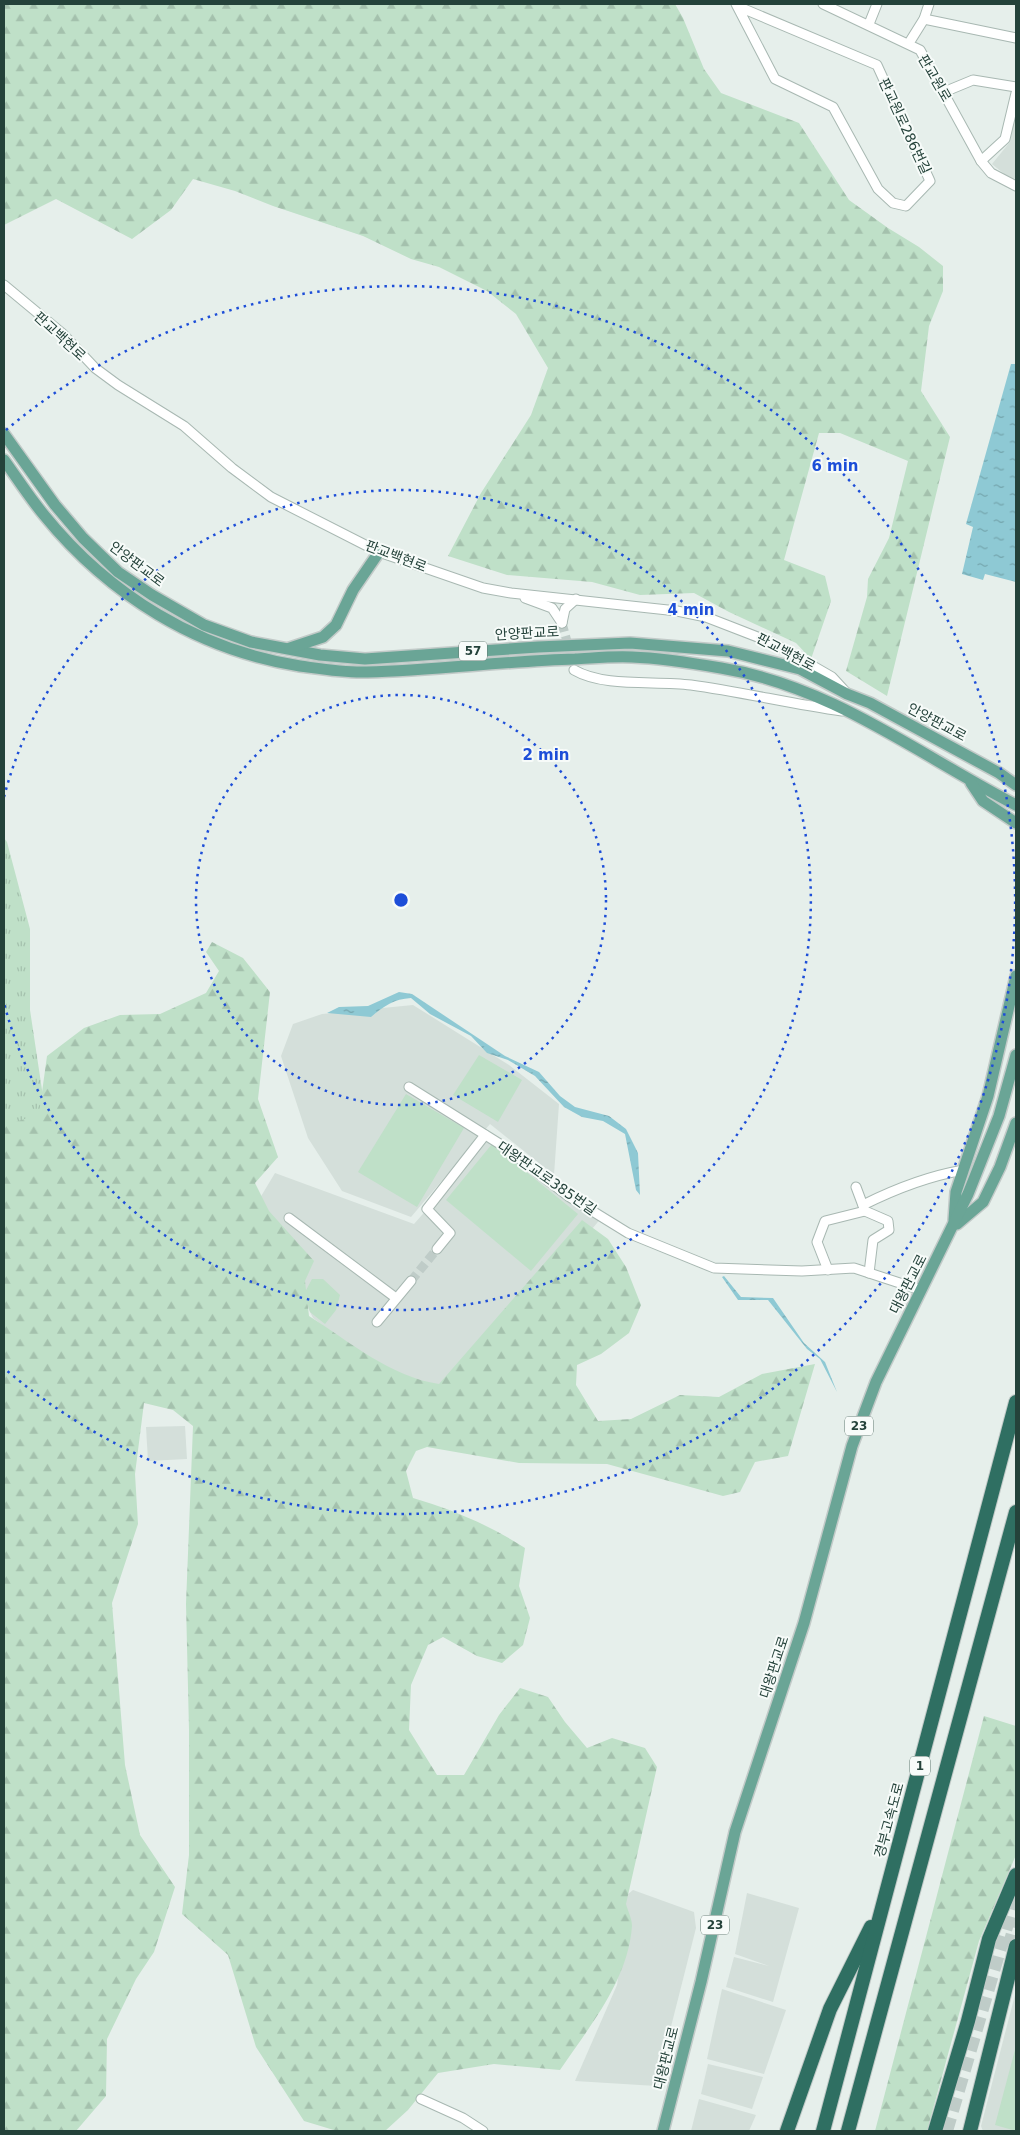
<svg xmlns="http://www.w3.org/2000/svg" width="1020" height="2135" viewBox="0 0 1020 2135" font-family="'DejaVu Sans','Noto Sans KR',sans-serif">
<defs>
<pattern id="grass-tufts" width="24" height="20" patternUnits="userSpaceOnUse" patternTransform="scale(1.25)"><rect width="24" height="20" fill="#bfe0c8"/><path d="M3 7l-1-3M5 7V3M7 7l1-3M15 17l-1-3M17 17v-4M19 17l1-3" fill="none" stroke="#a4c1ad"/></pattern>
<pattern id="forest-firs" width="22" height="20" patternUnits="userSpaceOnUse" patternTransform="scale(1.25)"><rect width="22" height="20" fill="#bfe0c8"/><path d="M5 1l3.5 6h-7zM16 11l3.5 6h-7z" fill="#a4c1ad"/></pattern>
<pattern id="water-ripples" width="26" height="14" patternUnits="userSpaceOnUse" patternTransform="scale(1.25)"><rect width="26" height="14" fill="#8ec9d4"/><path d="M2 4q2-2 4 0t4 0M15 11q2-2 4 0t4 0" fill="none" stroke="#74a5ad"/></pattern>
</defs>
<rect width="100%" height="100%" fill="#e6efeb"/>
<g fill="#d4dfda">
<path d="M1016 110V179L1008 177 992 164 1010 142Z"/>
<path d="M413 1005 509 1065 559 1104 554 1175 490 1124 411 1217 342 1191 308 1138 281 1056 293 1024 322 1014Z"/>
<path d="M488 1140 602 1217 438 1415 313 1318 257 1203 275 1173 414 1224Z"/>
<path d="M185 1426 187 1459 148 1461 146 1427Z"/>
<path d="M633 1890 694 1912 696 1928 656 2086 575 2081 617 1985 625 1931 621 1900Z"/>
<path d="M747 1893 799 1908 773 2002 726 1987 734 1957 769 1966 735 1954Z"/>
<path d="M722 1989 786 2010 764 2074 707 2059Z"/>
<path d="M1016 1991V2131H983L981 2126Z"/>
<path d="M708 2064 763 2077 752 2109 701 2094Z"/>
<path d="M699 2099 756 2115 749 2131H691Z"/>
</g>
<path fill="url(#grass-tufts)" d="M4 838 7 842 30 929V1010L47 1123 4 1142Z"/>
<g fill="url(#forest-firs)">
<path d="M4 4H675L683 18 704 69 721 93 799 123 849 200 888 228 919 247 943 266V291L929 326 921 391 950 437 887 696 846 671 867 597 868 579 889 538 908 461 840 433H819L784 560 825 576 831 601 811 659 796 643 729 612 694 593 640 595 592 582 507 575 448 556 481 493 531 415 548 368 516 314 487 291 439 267 411 259 363 236 273 206 235 191 193 179 171 210 132 239 56 199 4 225Z"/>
<path d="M212 942 243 958 270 992 258 1099 278 1157 255 1183 269 1211 314 1261 305 1281 309 1316C350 1342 391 1377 439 1384L582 1220 608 1239 626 1267 641 1305 629 1333 601 1354 577 1365 576 1385 598 1421 631 1419 680 1395 719 1397 762 1374 815 1364 788 1456 755 1462 740 1492 723 1496 607 1464 519 1463 427 1447 416 1451 406 1471 413 1498C454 1510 489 1525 525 1548L519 1586 530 1618 523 1645 502 1663 477 1656 443 1637 428 1645 411 1685 409 1730 437 1775H464L499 1715 520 1688 548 1697 565 1722 587 1748 612 1738 645 1748 657 1767 626 1904C628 1911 632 1919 632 1926 628 1981 589 2027 560 2070L494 2064 438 2073 408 2110 385 2131H337L304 2121 256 2047 228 1955 182 1914 189 1855V1730L186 1604 193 1426 173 1410 144 1403 135 1474 138 1524 112 1603 125 1765 140 1835 175 1887 154 1952 136 1979 107 2039 106 2096 76 2131H4V1126L39 1114 47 1056 84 1028 120 1015 160 1014 206 993 219 971 206 952Z"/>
<path d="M984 1716 1016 1726V1855L979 1941 927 2131H875Z"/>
</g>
<g fill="#bfe0c8">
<path d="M479 1055 522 1080 498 1122 453 1095Z"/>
<path d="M406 1094 464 1128 417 1207 358 1172Z"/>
<path d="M492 1144 578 1214 531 1271 446 1200Z"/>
<path d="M312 1279H323L340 1295 336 1310 325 1324 310 1312 304 1294Z"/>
<path d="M1016 2046V2131L995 2125Z"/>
</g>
<g fill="url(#water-ripples)">
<path d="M1011 364H1016V582L985 574 983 580 962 574 973 527 966 524Z"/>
<path d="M399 992 412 994 505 1056 539 1072 560 1096 575 1107 609 1116 626 1129 638 1153 640 1195 636 1190 625 1134 603 1121 582 1117 564 1107 535 1076 508 1060 487 1053 471 1036 430 1014 411 998C394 999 384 1006 371 1017L327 1013 339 1007 368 1006Z"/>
<path d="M724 1276 741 1297 773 1298 804 1343 825 1362 837 1392 820 1359 807 1349 768 1300H738L722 1277Z"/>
</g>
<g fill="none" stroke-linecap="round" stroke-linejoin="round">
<g stroke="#bfccc8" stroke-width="9" stroke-dasharray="9 4.5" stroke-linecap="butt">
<path d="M562 623 573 664"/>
<path d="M411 1281 437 1249"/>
</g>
<g stroke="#bfccc8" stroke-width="14" stroke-dasharray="14 7" stroke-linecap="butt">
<path d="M1009 1948 1016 1922"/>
<path d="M946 2131 1016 1893"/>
</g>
<g stroke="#a8b8b2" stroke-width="11">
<g id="minor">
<path d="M736 4 775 79 833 107 878 189 893 203 906 206 930 181 877 65 737 6"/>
<path d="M823 4 920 50 981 161 991 173 1016 186"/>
<path d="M924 19 1016 38"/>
<path d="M869 24 877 4"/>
<path d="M909 43 924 19 929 4"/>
<path d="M944 92 973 80 1016 87"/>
<path d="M981 161 1005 139 1016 93"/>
<path d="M4 285 63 334 95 368 118 385 184 426 232 468 271 497 379 552 483 588 511 593 677 611 706 617 773 643 832 677 844 690"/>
<path d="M525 598 552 608 562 623"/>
<path d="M562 623 565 609 576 599"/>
<path d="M574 670C605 688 656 680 691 685 742 692 792 704 842 711"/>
<path d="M409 1087 503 1146 568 1196 628 1233 714 1268 802 1271 854 1268 921 1290"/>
<path d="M856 1187 865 1211 888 1221 889 1230 873 1240 869 1273"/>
<path d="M863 1205C895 1189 928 1176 964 1170"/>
<path d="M289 1218 396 1298"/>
<path d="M437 1249 450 1233 427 1209 485 1135"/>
<path d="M828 1270 817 1242 825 1221 865 1211"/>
<path d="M377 1322 411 1281"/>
<path d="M421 2099 463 2118 483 2131"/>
</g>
</g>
<g stroke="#c2cac8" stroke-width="14">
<g id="major">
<path d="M4 434 55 505 83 538 118 572 152 595 204 625 251 642 320 655 365 659 538 647 630 643 728 651 800 669 847 694 870 703 999 773 1016 785"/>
<path d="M4 460C17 478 29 497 44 515 109 595 198 650 300 666 322 669 345 673 367 672 437 670 506 661 575 659 594 658 613 656 632 657 661 658 692 663 721 668 832 686 919 755 1016 805"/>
<path d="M290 648 323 637 336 625 353 590 379 552"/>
<path d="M971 783 983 801 1016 823"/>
<path d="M954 1220 956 1192 988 1096 1016 976"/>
<path d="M957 1224 983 1202 1000 1167 1016 1123"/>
<path d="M663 2131 701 1982 735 1832 804 1623 852 1446 876 1382 968 1194 999 1116 1016 1055"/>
</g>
</g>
<g stroke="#c2cac8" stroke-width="16">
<g id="highway">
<path d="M787 2131 830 2009 871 1927"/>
<path d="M823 2131 1016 1402"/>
<path d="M848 2131 1016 1512"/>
<path d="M935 2131 968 2021 989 1939 1016 1875"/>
<path d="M970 2131 1016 1946"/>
</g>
</g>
<use href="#minor" stroke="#fff" stroke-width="9"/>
<use href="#major" stroke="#6aa596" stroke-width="11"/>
<use href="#highway" stroke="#2f6f62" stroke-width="14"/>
</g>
<g fill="none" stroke="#1d4ed8" stroke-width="2.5" stroke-dasharray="2.5 5">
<circle cx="401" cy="900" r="205"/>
<path d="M4 797A410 410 0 1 1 4 1003"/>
<path d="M6 430A614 614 0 1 1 6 1370"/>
</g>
<g text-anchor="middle" stroke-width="4" stroke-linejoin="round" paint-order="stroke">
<g fill="#f7fbf9" stroke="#637a73" stroke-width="1">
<rect x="459" y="641.5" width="28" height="19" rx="4"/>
<rect x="845" y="1416.5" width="28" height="19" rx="4"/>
<rect x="910" y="1756.5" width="20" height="19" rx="4"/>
<rect x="701" y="1915.5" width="28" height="19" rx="4"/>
</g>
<g font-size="12" font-weight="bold" fill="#24423a">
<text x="473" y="655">57</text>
<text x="859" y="1430">23</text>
<text x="920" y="1770">1</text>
<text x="715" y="1929">23</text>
</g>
<g font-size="14" fill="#24423a" stroke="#f7fbf9">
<text transform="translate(935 78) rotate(60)" y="5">판교원로</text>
<text transform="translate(905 126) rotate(65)" y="5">판교원로286번길</text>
<text transform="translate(60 336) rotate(43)" y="5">판교백현로</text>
<text transform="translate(396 556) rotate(21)" y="5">판교백현로</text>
<text transform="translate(137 564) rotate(37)" y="5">안양판교로</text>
<text transform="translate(527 633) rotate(-3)" y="5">안양판교로</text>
<text transform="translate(786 652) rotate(28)" y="5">판교백현로</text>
<text transform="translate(937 722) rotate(28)" y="5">안양판교로</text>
<text transform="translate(547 1178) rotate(35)" y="5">대왕판교로385번길</text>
<text transform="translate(908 1284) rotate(-63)" y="5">대왕판교로</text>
<text transform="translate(774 1667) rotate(-72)" y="5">대왕판교로</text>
<text transform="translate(889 1820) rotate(-75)" y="5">경부고속도로</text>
<text transform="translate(666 2058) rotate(-76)" y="5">대왕판교로</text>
</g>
</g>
<circle cx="401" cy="900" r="8" fill="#1d4ed8" stroke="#f7fbf9" stroke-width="2.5"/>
<g font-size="15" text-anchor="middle" font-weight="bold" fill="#1d4ed8" stroke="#f7fbf9" stroke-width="4" stroke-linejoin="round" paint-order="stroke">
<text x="835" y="471">6 min</text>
<text x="691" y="615">4 min</text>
<text x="546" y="760">2 min</text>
</g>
<rect width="1020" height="2135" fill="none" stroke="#24423a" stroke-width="10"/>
</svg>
